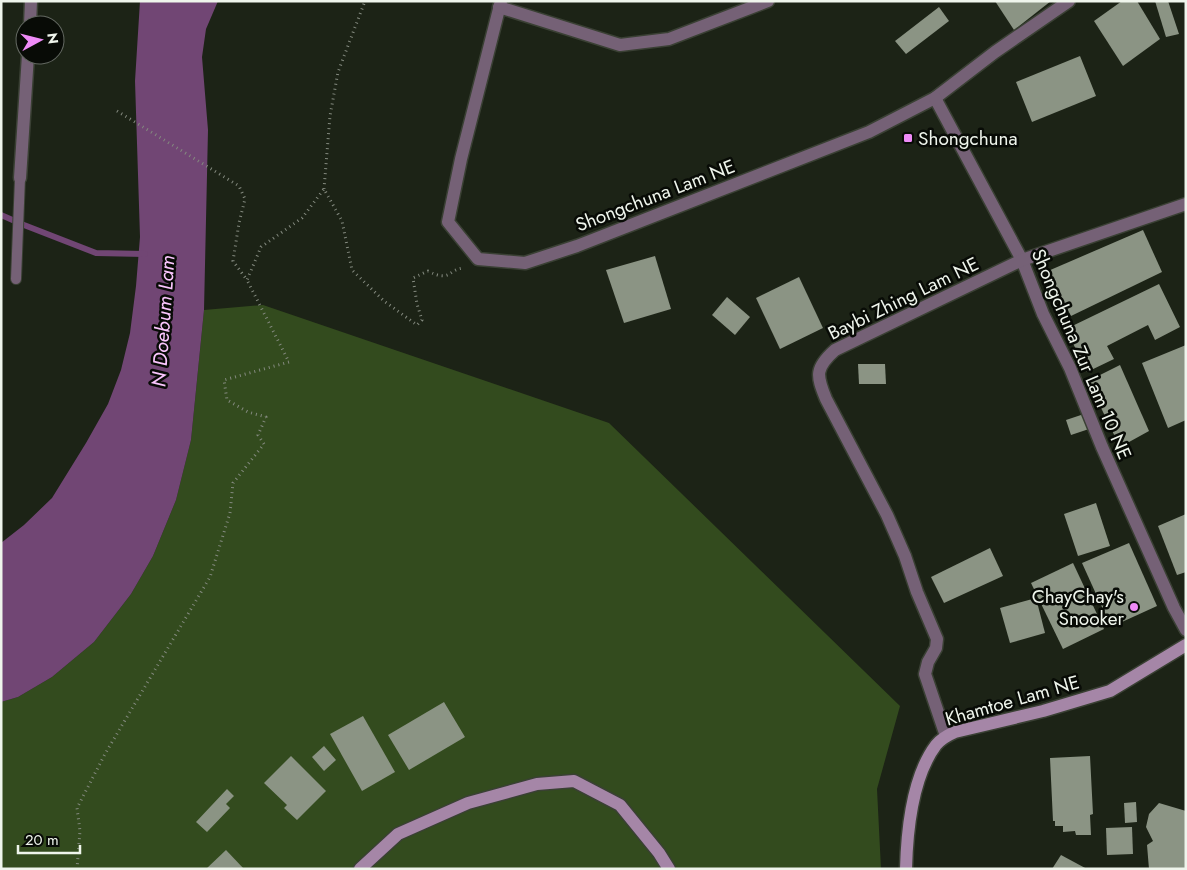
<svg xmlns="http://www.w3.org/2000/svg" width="1187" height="870" viewBox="0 0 1187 870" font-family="Jost,sans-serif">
<rect width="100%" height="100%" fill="#1c2316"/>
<path fill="#334b1e" d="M263 305 609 423 900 706 877 789 881 869H1V702L18 697 52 677 94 642 131 594 153 556 176 500 191 440 204 310Z"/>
<path fill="#714674" d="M140 1H218L206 29 202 57 208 130 204 310 191 440 176 500 153 556 131 594 94 642 52 677 18 697 1 702V543L24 525 52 498 86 443 108 404 121 370 130 333 136 286 140 237 135 81Z"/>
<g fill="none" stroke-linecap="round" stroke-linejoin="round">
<path stroke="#714674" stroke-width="6" d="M1 215 24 225 96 253 145 254"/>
</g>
<g fill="#8b9484">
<path d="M995 1H1051L1014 30Z"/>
<path d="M1122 1H1137L1160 39 1123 66 1094 21Z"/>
<path d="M1155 1H1168L1179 34 1166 37Z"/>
<path d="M939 7 949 21 906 54 895 41Z"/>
<path d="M1080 56 1096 96 1032 122 1016 82Z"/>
<path d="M1143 230 1162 272 1071 316 1048 271Z"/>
<path d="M655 256 671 309 624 323 606 270Z"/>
<path d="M799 277 823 328 780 349 756 298Z"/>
<path d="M1159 284 1180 327 1155 340 1148 325 1107 346 1114 359 1087 372 1066 329Z"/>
<path d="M727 297 750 317 735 335 712 315Z"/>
<path d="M1186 345V420L1168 428 1142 363Z"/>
<path d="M858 364H885L886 384H859Z"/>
<path d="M1120 365 1149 431 1120 447 1088 381Z"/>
<path d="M1084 414 1089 429 1071 435 1066 420Z"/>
<path d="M1096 503 1110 546 1078 556 1064 514Z"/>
<path d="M1186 514V572L1177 575 1158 526Z"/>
<path d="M1129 543 1157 606 1111 627 1082 563Z"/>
<path d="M990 548 1003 576 944 603 931 577Z"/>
<path d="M1073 563 1104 629 1063 649 1031 583Z"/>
<path d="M1036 598 1045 633 1010 643 1000 608Z"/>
<path d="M444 702 465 737 409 770 388 735Z"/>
<path d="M363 716 395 772 362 791 330 734Z"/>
<path d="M324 746 336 760 324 771 312 757Z"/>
<path d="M291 756 326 791 297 820 284 808 287 805 264 783Z"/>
<path d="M1090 756 1093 814 1090 815 1091 835H1076L1075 831 1063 832V826H1055V821H1053L1050 758Z"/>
<path d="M227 789 234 796 226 804 230 808 207 832 196 822Z"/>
<path d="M1136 802 1137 822 1125 823 1124 803Z"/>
<path d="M1159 803 1186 811V869H1149L1147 845 1153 841 1146 827 1149 814Z"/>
<path d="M1132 827 1133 854 1107 855 1106 828Z"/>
<path d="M226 850 244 869H206Z"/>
<path d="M1061 855 1087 869H1052Z"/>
</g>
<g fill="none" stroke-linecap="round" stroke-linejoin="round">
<g stroke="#3a4034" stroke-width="12">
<path id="lane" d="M16 279 20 178"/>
</g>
<g stroke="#3a4034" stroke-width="15">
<g id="street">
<path d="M501 1 461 159 448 222 478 259 525 263 577 246 869 132 935 98 995 52 1069 1"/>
<path d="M499 7 620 45 669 39 768 1"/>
<path d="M30 25 31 1"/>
<path d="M935 98 1022 260 1043 314 1070 368 1102 447 1174 608 1186 630"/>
<path d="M20 178 28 55"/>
<path d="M946 736 925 674 928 662 936 648 937 639 917 592 905 556 887 515 826 399C816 375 815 368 835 350L1022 260 1186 204"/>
</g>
</g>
<g stroke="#3a4034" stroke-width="15">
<g id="secondary">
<path d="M360 869 398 834 468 803 537 784 574 781 620 805 659 853 669 869"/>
<path d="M906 869C907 830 912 777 936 745 941 739 948 735 955 732L1043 711 1110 691 1186 645"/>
</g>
</g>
<g stroke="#848a7f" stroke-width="3" stroke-dasharray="1 4" stroke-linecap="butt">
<path d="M117 111 239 186 245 199 239 223 233 261 247 280 261 247 302 218 324 189 342 221 352 270 384 301 417 325 422 320 417 304 413 278 428 271C451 283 448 269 464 268"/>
<path d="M324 189 330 116 338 72 365 1"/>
<path d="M77 869 80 831 77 808 105 754 210 577 230 513 233 483 264 444 258 435 266 417 248 412 227 400 224 380 289 362 247 280"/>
</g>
<use href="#lane" stroke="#756176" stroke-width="10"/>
<use href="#street" stroke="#756176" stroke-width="12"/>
<use href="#secondary" stroke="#a586a7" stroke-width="12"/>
</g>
<g fill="#ef8bf7" stroke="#080b06" stroke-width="2">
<rect x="903" y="133" width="10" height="10" rx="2.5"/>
<circle cx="1134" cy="607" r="5"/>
</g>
<g text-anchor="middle" stroke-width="5" stroke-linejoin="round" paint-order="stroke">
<g font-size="19" fill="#eff5ec" stroke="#080b06" text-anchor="start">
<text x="918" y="145">Shongchuna</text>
<text x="1124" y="603" text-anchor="end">ChayChay's<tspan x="1124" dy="22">Snooker</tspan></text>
</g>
<g font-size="19" fill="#eff5ec" stroke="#080b06">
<text transform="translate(655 195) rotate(-21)" y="7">Shongchuna Lam NE</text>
<text transform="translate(903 298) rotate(-26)" y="7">Baybi Zhing Lam NE</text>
<text transform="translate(1082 354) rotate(67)" y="7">Shongchuna Zur Lam 10 NE</text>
<text transform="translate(1012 700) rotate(-16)" y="7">Khamtoe Lam NE</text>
</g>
<g font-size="20" font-style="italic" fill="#fbc6fe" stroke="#080b06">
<text transform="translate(163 321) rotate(-86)" y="7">N Doebum Lam</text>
</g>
</g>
<rect width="1187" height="870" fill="none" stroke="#eff5ec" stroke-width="5"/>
<g transform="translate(40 40) rotate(83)"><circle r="24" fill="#080b06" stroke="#646962"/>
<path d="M0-4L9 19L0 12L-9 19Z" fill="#ef8bf7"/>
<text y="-8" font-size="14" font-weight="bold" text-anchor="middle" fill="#eff5ec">N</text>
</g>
<path d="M18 845v8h62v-8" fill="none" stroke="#eff5ec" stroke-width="2.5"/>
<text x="25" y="845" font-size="15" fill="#eff5ec" stroke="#080b06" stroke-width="4" paint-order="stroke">20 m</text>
</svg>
